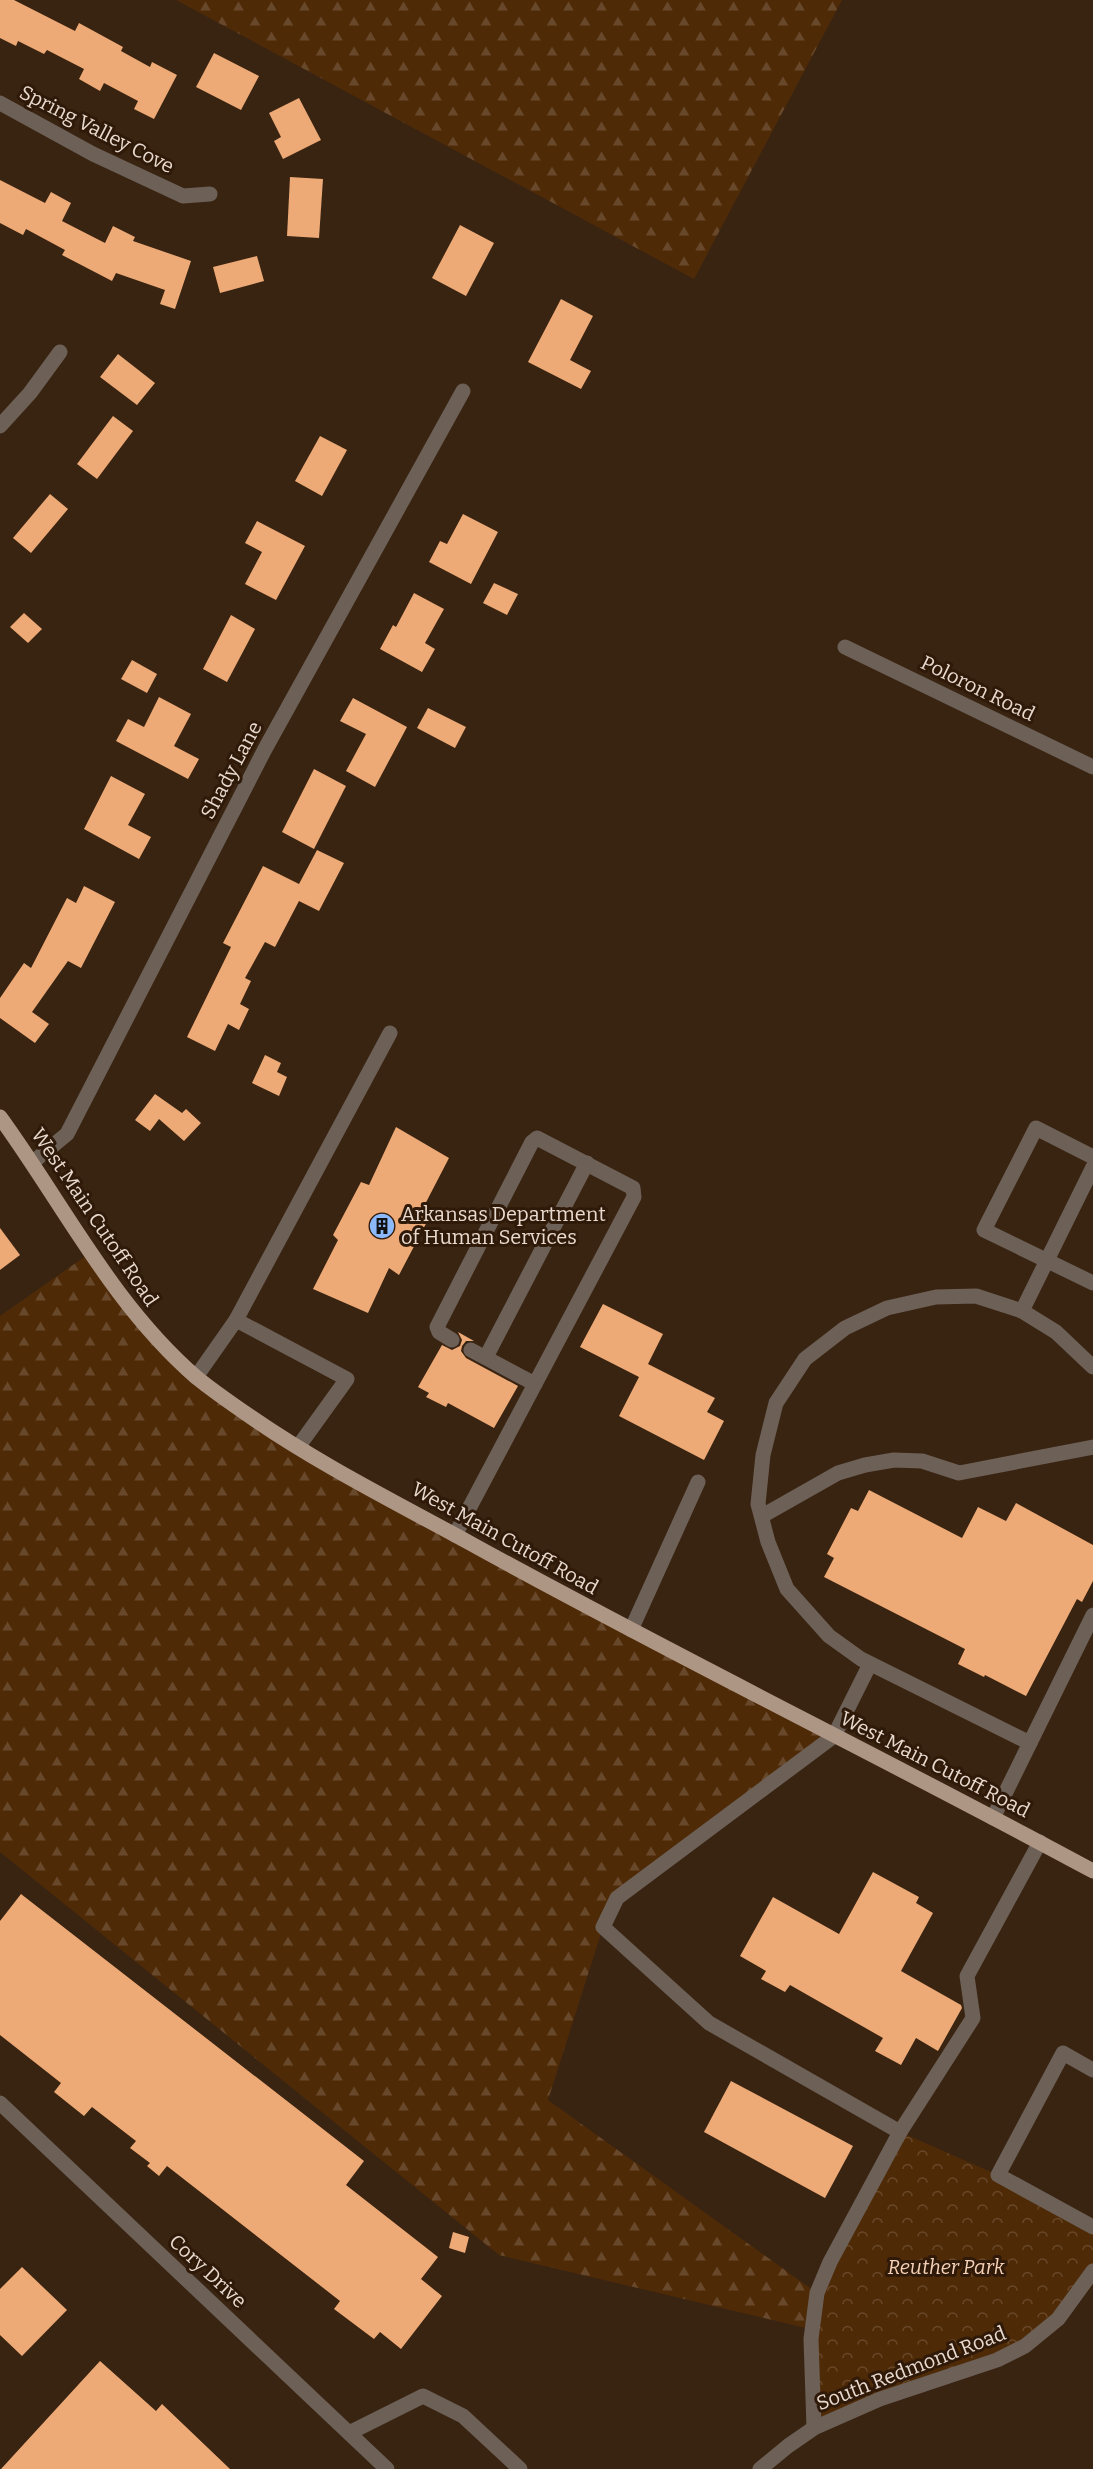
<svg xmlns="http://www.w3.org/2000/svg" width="1093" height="2469" viewBox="0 0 1093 2469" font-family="Bitter,serif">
<defs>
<pattern id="forest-firs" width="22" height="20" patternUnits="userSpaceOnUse" patternTransform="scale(1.5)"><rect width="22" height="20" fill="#4f2a07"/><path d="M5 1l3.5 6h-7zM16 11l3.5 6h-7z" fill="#68482a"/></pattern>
<pattern id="park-crowns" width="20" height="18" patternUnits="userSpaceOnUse" patternTransform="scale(1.5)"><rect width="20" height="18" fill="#4f2a07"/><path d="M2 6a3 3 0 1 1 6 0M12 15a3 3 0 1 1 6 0" fill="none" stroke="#68482a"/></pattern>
</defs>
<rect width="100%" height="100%" fill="#392311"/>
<g fill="url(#forest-firs)">
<path d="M176 0H842L694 279Z"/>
<path d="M90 1253 132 1312 266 1427 834 1736 617 1898 603 1927 548 2100 817 2293 814 2330 499 2255 0 1852V1316Z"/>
</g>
<path fill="url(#park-crowns)" d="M900 2132 998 2175 1093 2227V2271L1025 2346 814 2428 817 2293Z"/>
<g fill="#edaa76">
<path d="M0 0H14L75 31 79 23 123 47 121 51 150 67 152 62 177 75 154 119 134 109 138 101 104 83 100 91 79 79 84 69 47 50 44 54 18 41 16 46 0 38Z"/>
<path d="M214 53 259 76 241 110 196 87Z"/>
<path d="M299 98 321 140 283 159 274 141 281 137 269 113Z"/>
<path d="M290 177 323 179 319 238 287 236Z"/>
<path d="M0 180 45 203 51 192 71 203 62 221 105 243 113 226 135 237 133 241 191 261 175 309 160 304 165 290 116 273 112 281 62 255 65 250 26 229 23 235 0 223Z"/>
<path d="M460 225 494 243 466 296 432 278Z"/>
<path d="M257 256 264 281 220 293 213 267Z"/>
<path d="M561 299 593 316 570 360 591 371 581 389 528 362Z"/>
<path d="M118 354 155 383 137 405 100 377Z"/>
<path d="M113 416 133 431 97 479 77 464Z"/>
<path d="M320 436 347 450 322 496 295 481Z"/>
<path d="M50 494 68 509 31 553 13 538Z"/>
<path d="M463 514 498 532 471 584 429 562 440 541 447 544Z"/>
<path d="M257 521 305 546 276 600 245 584 262 552 245 543Z"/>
<path d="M494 583 518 594 507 615 483 603Z"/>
<path d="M414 593 444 609 425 643 435 649 422 672 380 649 393 625 396 627Z"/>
<path d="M24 613 42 629 28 643 10 627Z"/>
<path d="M231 615 255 629 227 682 203 669Z"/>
<path d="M132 660 157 674 147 693 121 679Z"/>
<path d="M159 697 191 714 174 746 199 759 188 779 116 741 128 719 144 727Z"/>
<path d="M353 698 407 727 375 787 346 771 366 734 340 721Z"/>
<path d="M428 708 466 727 455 748 417 728Z"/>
<path d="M314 769 346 786 314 849 282 832Z"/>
<path d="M111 776 145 794 128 825 151 837 139 859 84 829Z"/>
<path d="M317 850 344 863 319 911 299 901 275 947 265 942 245 978 251 981 240 1004 249 1009 239 1030 228 1024 215 1051 187 1037 231 947 223 943 263 866 299 884Z"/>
<path d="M84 886 115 902 81 968 68 961 32 1012 49 1024 35 1043 0 1018V998L24 963 31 968 67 898 76 903Z"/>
<path d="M265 1055 281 1063 277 1072 287 1077 279 1096 252 1083Z"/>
<path d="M155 1094 182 1113 186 1109 201 1123 184 1141 159 1119 150 1131 135 1120Z"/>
<path d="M396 1127 449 1158 421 1212 430 1216 399 1275 389 1268 368 1313 313 1289 338 1240 333 1235 361 1182 369 1185Z"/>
<path d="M0 1228 20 1255 0 1270Z"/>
<path d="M603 1304 663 1334 648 1364 715 1398 707 1412 724 1421 704 1460 619 1416 639 1377 580 1347Z"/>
<path d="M458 1332 474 1341H466L462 1346 461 1351 466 1358 518 1386 494 1428 448 1403 446 1407 426 1397 429 1393 418 1387 442 1345 452 1350 460 1346 462 1340Z"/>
<path d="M869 1490 962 1538 978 1507 1006 1521 1016 1503 1093 1545V1581L1082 1602 1077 1599 1026 1696 985 1675 984 1677 958 1664 965 1649 824 1577 834 1558 827 1554 851 1508 858 1511Z"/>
<path d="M873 1872 919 1897 916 1903 933 1913 901 1971 961 2005 962 2008 938 2051 916 2038 901 2065 875 2051 883 2038 790 1985 785 1992 761 1979 766 1971 740 1956 773 1897 839 1934Z"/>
<path d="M21 1894 364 2161 346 2185 438 2257 421 2279 442 2296 401 2349 380 2332 374 2339 334 2309 340 2301 167 2166 159 2176 147 2166 150 2163 130 2148 136 2141 92 2107 84 2116 54 2092 61 2083 0 2035V1921Z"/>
<path d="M731 2081 853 2146 825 2198 704 2132Z"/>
<path d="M453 2232 469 2237 465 2253 449 2248Z"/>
<path d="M22 2267 67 2310 22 2356 0 2335V2289Z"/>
<path d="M100 2361 156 2411 162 2404 230 2469H1Z"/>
</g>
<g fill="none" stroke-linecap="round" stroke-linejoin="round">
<g stroke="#6c6057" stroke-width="15">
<path d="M0 103 93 154 183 196 210 194"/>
<path d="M0 426 30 393 60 352"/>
<path d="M845 647 1093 767"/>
<path d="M1093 1157 1036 1128 984 1230 1093 1283"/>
<path d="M33 1162 67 1134 265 749 463 391"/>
<path d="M1022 1311 1093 1167"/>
<path d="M236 1320 347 1379 298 1447"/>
<path d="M452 1340 439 1332 437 1327 532 1142 537 1138 633 1188 634 1197 455 1535"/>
<path d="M471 1350 535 1384"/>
<path d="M486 1357 587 1163"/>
<path d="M196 1377 236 1320 390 1033"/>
<path d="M762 1516 838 1473 865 1465 894 1460 922 1461 959 1473 1093 1447"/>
<path d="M631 1630 698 1482"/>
<path d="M870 1664 834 1736 617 1898 603 1927 709 2023 900 2132 973 2018 967 1976 1040 1842"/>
<path d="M1030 1743 861 1659 829 1636 787 1589 768 1542 758 1504 763 1455 776 1403 805 1359 845 1328 887 1308 936 1297 976 1296 1022 1311 1056 1332 1093 1367"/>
<path d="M993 1818 1093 1615"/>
<path d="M1093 2070 1063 2053 998 2175 1093 2227"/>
<path d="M0 2103 387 2469"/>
<path d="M814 2428 811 2339 817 2293 830 2262 900 2132"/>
<path d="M349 2433 423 2396 463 2416 520 2469"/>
<path d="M760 2469 788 2446 814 2428 880 2399 997 2360 1025 2346 1058 2319 1093 2271"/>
</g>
<path stroke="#ae9685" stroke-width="15" d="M0 1117C64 1205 112 1304 196 1377 213 1391 232 1404 251 1417 319 1464 395 1502 468 1542 674 1656 886 1759 1093 1871"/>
</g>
<defs>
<g id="building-disc" transform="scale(1.35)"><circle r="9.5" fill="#8cb9fc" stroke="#2f1908"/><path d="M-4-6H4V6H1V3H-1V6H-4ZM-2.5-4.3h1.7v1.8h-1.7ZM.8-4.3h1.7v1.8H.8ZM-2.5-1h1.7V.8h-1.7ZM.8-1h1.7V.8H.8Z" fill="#111"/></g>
</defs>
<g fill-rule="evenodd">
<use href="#building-disc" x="382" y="1226"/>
</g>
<g text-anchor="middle" stroke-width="6" stroke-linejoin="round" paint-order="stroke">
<g font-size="20" fill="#e9dacf" stroke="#2f1908">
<text transform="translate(97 129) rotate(27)" y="7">Spring Valley Cove</text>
<text transform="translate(978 688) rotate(26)" y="7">Poloron Road</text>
<text transform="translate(231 770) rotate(-62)" y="7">Shady Lane</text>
<text transform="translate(95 1217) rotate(56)" y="7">West Main Cutoff Road</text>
<text transform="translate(505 1538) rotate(29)" y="7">West Main Cutoff Road</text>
<text transform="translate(935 1764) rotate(27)" y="7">West Main Cutoff Road</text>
<text transform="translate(208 2271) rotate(43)" y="7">Cory Drive</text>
<text transform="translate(911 2368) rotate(-21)" y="7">South Redmond Road</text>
</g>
<g font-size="20" fill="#e9dacf" stroke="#2f1908" text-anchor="start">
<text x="401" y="1221">Arkansas Department<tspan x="401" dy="23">of Human Services</tspan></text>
</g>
<g font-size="20" font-style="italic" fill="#f5d1b7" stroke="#2f1908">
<text x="946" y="2274">Reuther Park</text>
</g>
</g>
</svg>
